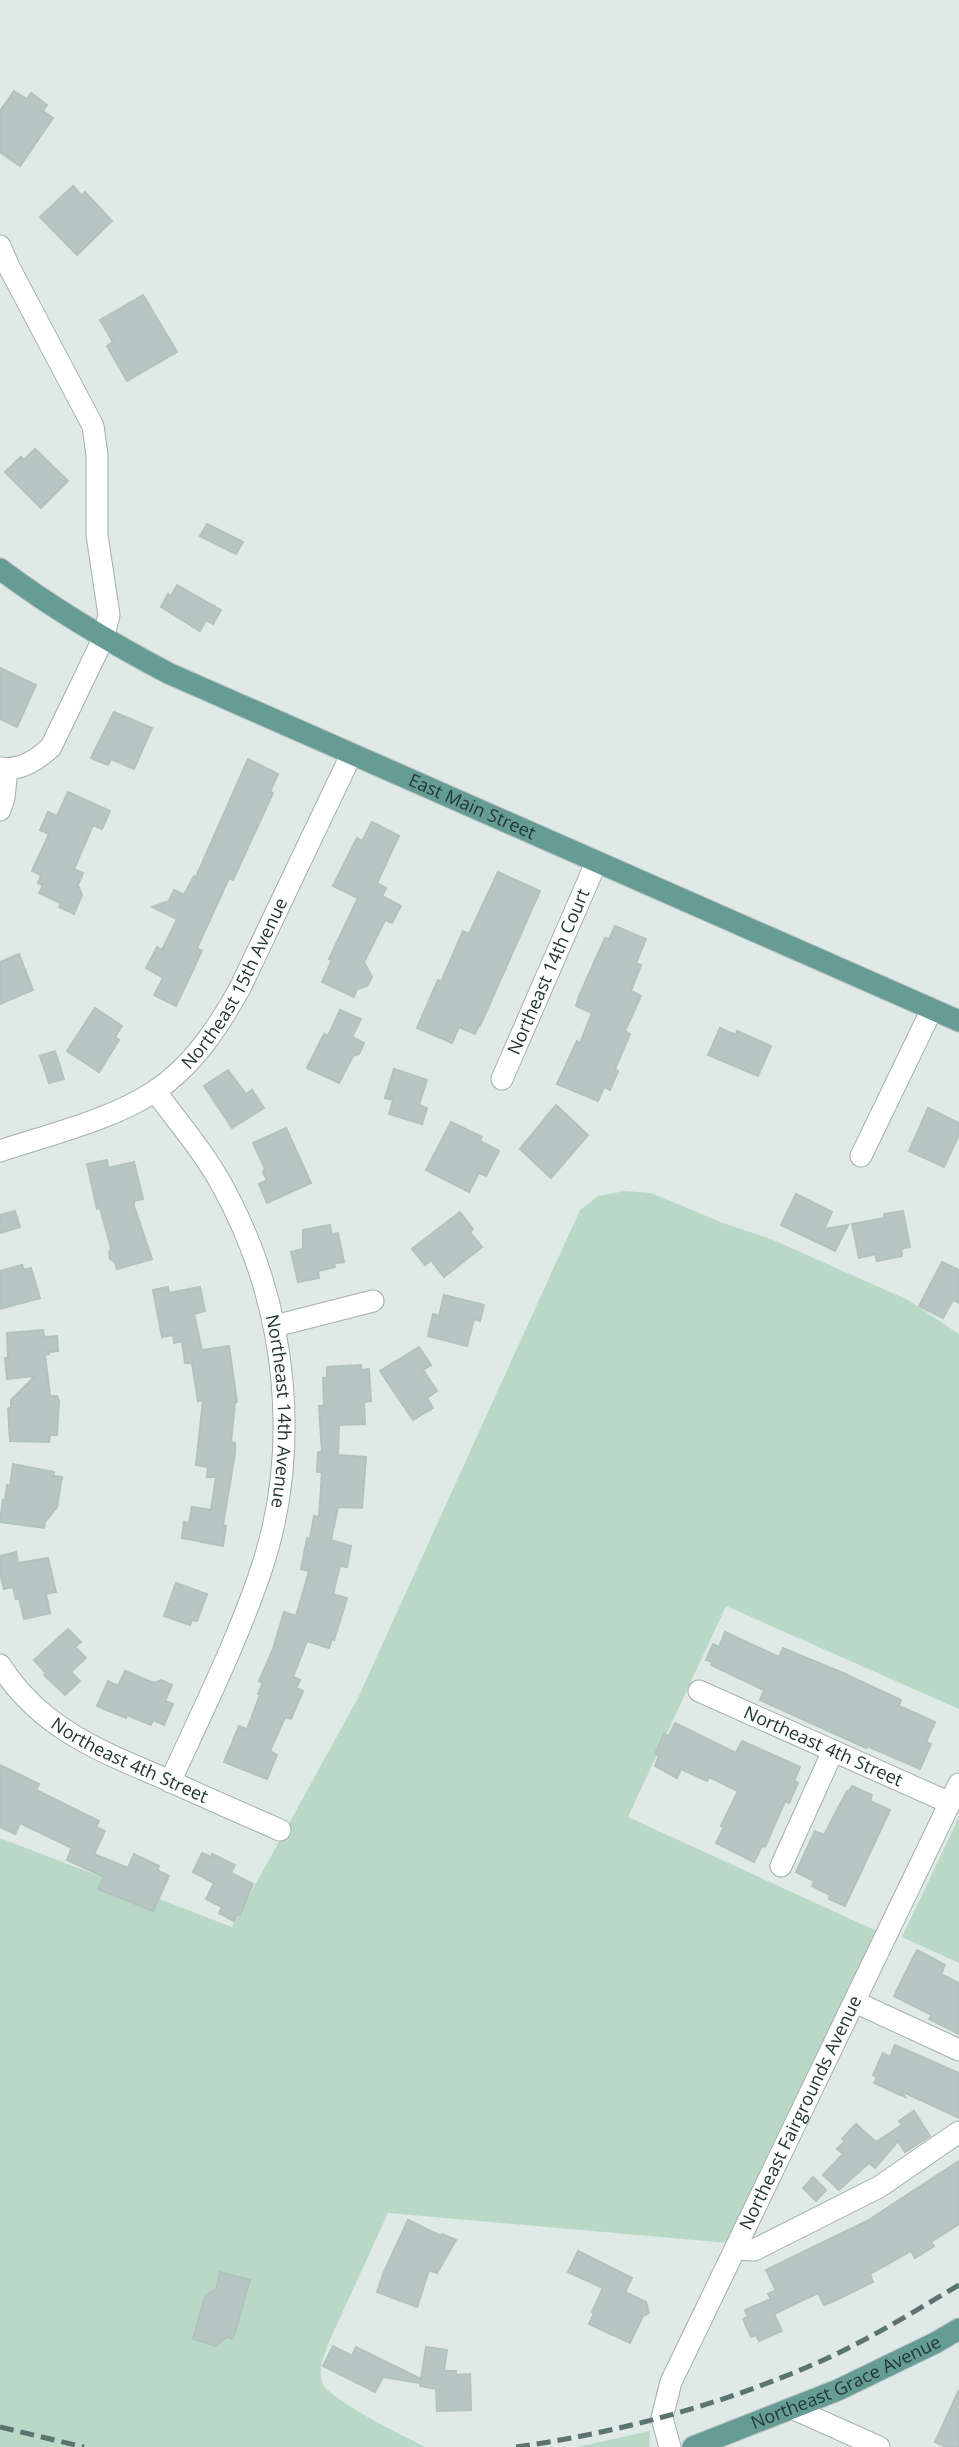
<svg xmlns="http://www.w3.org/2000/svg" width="959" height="2447" viewBox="0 0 959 2447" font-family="'Open Sans',sans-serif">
<rect width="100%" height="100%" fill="#dfe9e6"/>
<g fill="#b9d9c6">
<path d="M625 1191 651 1193 723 1223 771 1239 908 1300 959 1334V1709L726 1606 628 1817 879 1932 728 2243 388 2213 328 2344C324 2356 318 2369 322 2382 327 2399 406 2437 425 2447H0V1838L232 1927 358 1698 580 1210 598 1196Z"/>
<path d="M959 1817V1963L902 1937Z"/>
<path d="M650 2431 649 2447H577Z"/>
</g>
<g fill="#b7c6c2" stroke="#b2c2be" stroke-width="2">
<path d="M14 91 27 99 31 93 47 105 43 111 53 118 20 166 0 152V111Z"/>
<path d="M73 186 82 196 85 192 112 221 77 255 40 217Z"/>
<path d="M143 295 177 352 127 381 107 346 113 342 100 320Z"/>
<path d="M35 449 68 481 41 508 5 472 21 457 24 460Z"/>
<path d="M207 524 243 542 236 554 200 536Z"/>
<path d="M177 585 221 610 213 624 206 620 200 631 161 607 168 594 171 596Z"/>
<path d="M0 668 36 685 17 727 0 719Z"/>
<path d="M114 712 152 728 134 769 111 759 108 765 91 758Z"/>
<path d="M248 759 278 774 270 792 273 793 233 880 229 878 197 948 202 951 176 1006 154 995 163 978 146 968 157 947 162 950 177 919 152 907 169 901 174 890 184 895 194 876 196 877Z"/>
<path d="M68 792 110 811 102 829 93 825 74 869 83 873 78 885 82 895 74 914 59 907 61 903 39 893 43 885 38 883 41 875 32 871 49 834 40 830 48 812 57 816Z"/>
<path d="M372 822 399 836 377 883 386 888 382 896 401 906 392 923 385 920 364 962 372 977 367 986 357 989 354 997 322 982 332 960 329 959 358 898 333 886 357 838 362 841Z"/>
<path d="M498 872 540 891 480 1026 479 1025 475 1034 459 1027 452 1043 417 1028 438 980 441 982 463 931 469 934Z"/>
<path d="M615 926 646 939 636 963 641 965 631 991 641 996 625 1031 630 1034 615 1069 618 1071 610 1090 604 1087 598 1101 557 1084 577 1041 580 1043 592 1013 576 1006 579 996 605 938 609 939Z"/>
<path d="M19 954 33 990 0 1004V962Z"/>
<path d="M95 1008 122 1026 115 1037 119 1040 99 1072 67 1051Z"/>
<path d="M340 1010 361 1019 352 1037 364 1043 359 1054 353 1056 339 1083 307 1068 324 1034 328 1036Z"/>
<path d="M720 1028 736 1035 737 1031 771 1046 758 1076 708 1055Z"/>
<path d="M55 1051 64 1079 49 1083 40 1056Z"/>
<path d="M394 1069 427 1080 419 1105 427 1108 422 1124 389 1114 393 1100 385 1098Z"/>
<path d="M228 1070 246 1094 252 1090 264 1108 232 1128 204 1086Z"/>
<path d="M556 1105 588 1135 551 1178 520 1149Z"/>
<path d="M928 1108 959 1123V1135L944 1167 909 1151Z"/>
<path d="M451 1122 482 1137 480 1141 499 1151 486 1176 479 1173 469 1192 426 1170Z"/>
<path d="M286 1128 311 1183 267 1203 259 1184 267 1180 263 1172 265 1169 253 1143Z"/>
<path d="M107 1160 108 1168 134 1162 143 1199 134 1201V1206L152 1259 117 1269 115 1262 110 1259 109 1253 111 1248 100 1208 97 1209 87 1164Z"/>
<path d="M796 1194 832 1212 824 1229 848 1225 835 1251 781 1225Z"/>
<path d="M15 1211 20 1227 0 1233V1215Z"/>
<path d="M903 1211 910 1247 901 1249 902 1256 877 1261 875 1254 859 1258 852 1224 885 1218 884 1214Z"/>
<path d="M460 1212 473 1229 470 1232 482 1247 444 1277 431 1260 425 1265 412 1249Z"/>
<path d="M330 1225 332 1235 338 1233 344 1262 334 1263 335 1267 318 1271 319 1278 298 1282 291 1252 303 1249V1230Z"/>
<path d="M942 1262 959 1270V1303L953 1300 943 1318 919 1306Z"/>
<path d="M22 1265 24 1270 31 1268 40 1298 0 1309V1271Z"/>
<path d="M168 1287 169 1293 200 1287 205 1311 194 1314 202 1350 229 1346 237 1402 235 1403 231 1442 235 1443V1453L223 1525 226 1526 223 1546 182 1538 184 1522 189 1523 192 1507 211 1510 216 1477H207L208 1467 196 1465 203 1400 198 1401 192 1363H185L182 1341 174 1343 173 1335 162 1337 153 1290Z"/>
<path d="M444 1295 484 1305 480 1321 474 1319 467 1346 428 1336 433 1314 439 1316Z"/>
<path d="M43 1330 44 1337 57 1336 58 1351 48 1352 49 1354 45 1355 50 1396H57L59 1401 57 1435H50L49 1442 10 1441 8 1409 11 1407V1400L35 1376 7 1379 5 1358H8L7 1333Z"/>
<path d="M419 1347 431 1365 423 1370 437 1391 427 1398 433 1408 413 1420 380 1371Z"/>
<path d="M361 1365V1370L369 1369 371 1401 364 1402 365 1424 339 1425 338 1455 366 1457 362 1508 338 1507 331 1540 351 1546 347 1567 340 1566 333 1594 347 1598 334 1640 332 1639 329 1648 307 1641 293 1677 300 1680 296 1688 303 1691 291 1719 285 1717 270 1751 277 1755 267 1779 224 1762 239 1726 247 1729 260 1695 258 1694 263 1683 259 1681 273 1649 284 1612 296 1616 309 1571 301 1569 307 1538 310 1539 314 1516 319 1517 322 1472H317L318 1452H322L319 1406H324L323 1378H327V1367Z"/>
<path d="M13 1464 54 1472 53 1476 62 1477 57 1507 45 1522 44 1528 0 1522 3 1500H5L7 1485 10 1486Z"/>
<path d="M16 1552 18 1563 48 1558 56 1592 46 1594 50 1613 24 1619 19 1598 16 1599 13 1587 4 1589 0 1573V1556Z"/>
<path d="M176 1583 207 1594 197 1621 192 1620 190 1625 164 1616Z"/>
<path d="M68 1629 81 1642 75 1647 86 1658 71 1672 80 1681 65 1695 44 1675 46 1673 34 1660Z"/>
<path d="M725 1632 779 1657 783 1648 843 1673 901 1700 899 1706 935 1722 926 1742 931 1744 920 1769 867 1746 866 1748 760 1700 764 1690 711 1665 712 1662 706 1660 713 1644 719 1647Z"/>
<path d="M125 1671 154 1683 161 1680 172 1685 165 1701 173 1704 164 1725 153 1720 151 1725 127 1715 126 1718 97 1706 108 1681 118 1686Z"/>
<path d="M675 1723 736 1753 742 1741 800 1767 794 1781 798 1783 789 1803 785 1801 765 1847 762 1846 754 1862 716 1843 724 1827 721 1826 738 1791 709 1777 707 1781 681 1769 677 1778 655 1766 659 1756 655 1754 664 1734 669 1736Z"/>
<path d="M0 1765 39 1784 36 1790 99 1821 96 1827 105 1831 94 1854 128 1868 134 1854 159 1866 157 1870 169 1876 153 1911 98 1889 104 1877 67 1860 72 1848 20 1823 15 1834 0 1827Z"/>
<path d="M852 1786 872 1795 870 1801 890 1810 845 1906 829 1899 830 1895 812 1886 814 1881 796 1872 815 1831 824 1835 847 1791H849Z"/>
<path d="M202 1853 211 1857 212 1854 235 1865 231 1873 253 1884 240 1915 237 1914 234 1921 219 1913 222 1907 206 1899 214 1883 193 1872Z"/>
<path d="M917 1950 945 1965 941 1974 959 1983V2034L929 2019 932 2015 894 1996Z"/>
<path d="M895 2045 959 2073V2118L901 2091 905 2097 874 2083 877 2077 873 2075 883 2053 890 2057Z"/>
<path d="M914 2111 930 2136 905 2152 898 2141 875 2168 869 2163 839 2190 823 2175 843 2154 837 2149 845 2141 842 2139 856 2124 876 2142 902 2125 899 2121Z"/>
<path d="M959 2161V2224L931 2242 934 2246 915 2258 911 2251 870 2274 873 2282 832 2302 824 2305 818 2293 774 2314 782 2331 759 2341 756 2335 751 2337 743 2319 748 2317 745 2310 771 2299 768 2294 776 2290 766 2270 867 2221Z"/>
<path d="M813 2177 826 2190 816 2201 803 2188Z"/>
<path d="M408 2220 441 2236 442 2234 456 2240 437 2273 429 2270 417 2307 377 2292 384 2272Z"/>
<path d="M578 2251 632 2278 625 2292 646 2302 649 2313 643 2316 630 2343 589 2324 594 2313 592 2312 603 2288 568 2272Z"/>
<path d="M220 2272 250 2280 233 2339 227 2337 215 2346 193 2339 205 2296 216 2289Z"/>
<path d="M333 2346 352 2356 356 2347 421 2379 426 2347 447 2350 444 2371H456V2375L470 2374 471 2410 437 2411 436 2389 420 2386V2383L383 2377 375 2392 323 2366Z"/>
<path d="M959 2390V2447H946L935 2442Z"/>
</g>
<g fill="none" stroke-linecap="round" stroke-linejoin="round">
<g stroke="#a2b0ad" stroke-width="23">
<g id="minor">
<path d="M0 246 9 267 93 426 97 455V535L109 615 103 639 51 747C37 760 21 771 0 768"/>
<path d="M0 810 4 798 7 769"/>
<path id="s1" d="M502 1079 596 863"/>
<path id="s2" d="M155 1091C178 1122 204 1152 223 1187 288 1306 304 1453 257 1582 233 1650 200 1716 170 1782"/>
<path id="s3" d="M0 1151C48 1135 114 1119 155 1091 193 1066 219 1026 240 988L351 755"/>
<path d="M861 1156 932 1009"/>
<path d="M275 1326 373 1301"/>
<path id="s4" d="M0 1665C40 1728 98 1750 163 1778 202 1796 241 1813 280 1830"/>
<path id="s5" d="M699 1691 950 1803"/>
<path d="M781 1866 833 1751"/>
<path d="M855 2002 959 2050"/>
<path d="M736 2249 754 2250 879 2187 959 2132"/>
<path d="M794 2409 879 2447"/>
<path id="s6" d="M670 2447 662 2418 671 2382 959 1784"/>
</g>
</g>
<g stroke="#bcc3c2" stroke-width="23">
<g id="major">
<path id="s7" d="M0 569C53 609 109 642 168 673L959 1021"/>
<path id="s8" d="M693 2447 838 2390 935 2343 959 2329"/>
</g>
</g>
<use href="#minor" stroke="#fff" stroke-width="21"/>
<use href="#major" stroke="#669c96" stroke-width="21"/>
<g stroke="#5b7471" stroke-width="5" stroke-dasharray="14 7" stroke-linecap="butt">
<path d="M0 2427 84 2447"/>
<path d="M516 2447C618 2433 724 2404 819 2362 867 2341 913 2312 959 2285"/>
</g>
</g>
<g text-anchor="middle" stroke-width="5" stroke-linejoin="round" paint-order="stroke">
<g font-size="18" fill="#213835" stroke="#eff6f4">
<text dy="6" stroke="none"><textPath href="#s7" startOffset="530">East Main Street</textPath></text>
<text dy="6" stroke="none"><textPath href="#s1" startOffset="117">Northeast 14th Court</textPath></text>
<text dy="6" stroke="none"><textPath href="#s3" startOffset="303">Northeast 15th Avenue</textPath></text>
<text dy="6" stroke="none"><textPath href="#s2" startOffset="352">Northeast 14th Avenue</textPath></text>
<text dy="6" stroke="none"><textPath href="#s5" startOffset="136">Northeast 4th Street</textPath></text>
<text dy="6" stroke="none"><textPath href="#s4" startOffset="164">Northeast 4th Street</textPath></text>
<text dy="6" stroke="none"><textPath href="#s6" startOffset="366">Northeast Fairgrounds Avenue</textPath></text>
<text dy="6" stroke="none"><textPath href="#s8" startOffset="166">Northeast Grace Avenue</textPath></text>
</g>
</g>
</svg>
